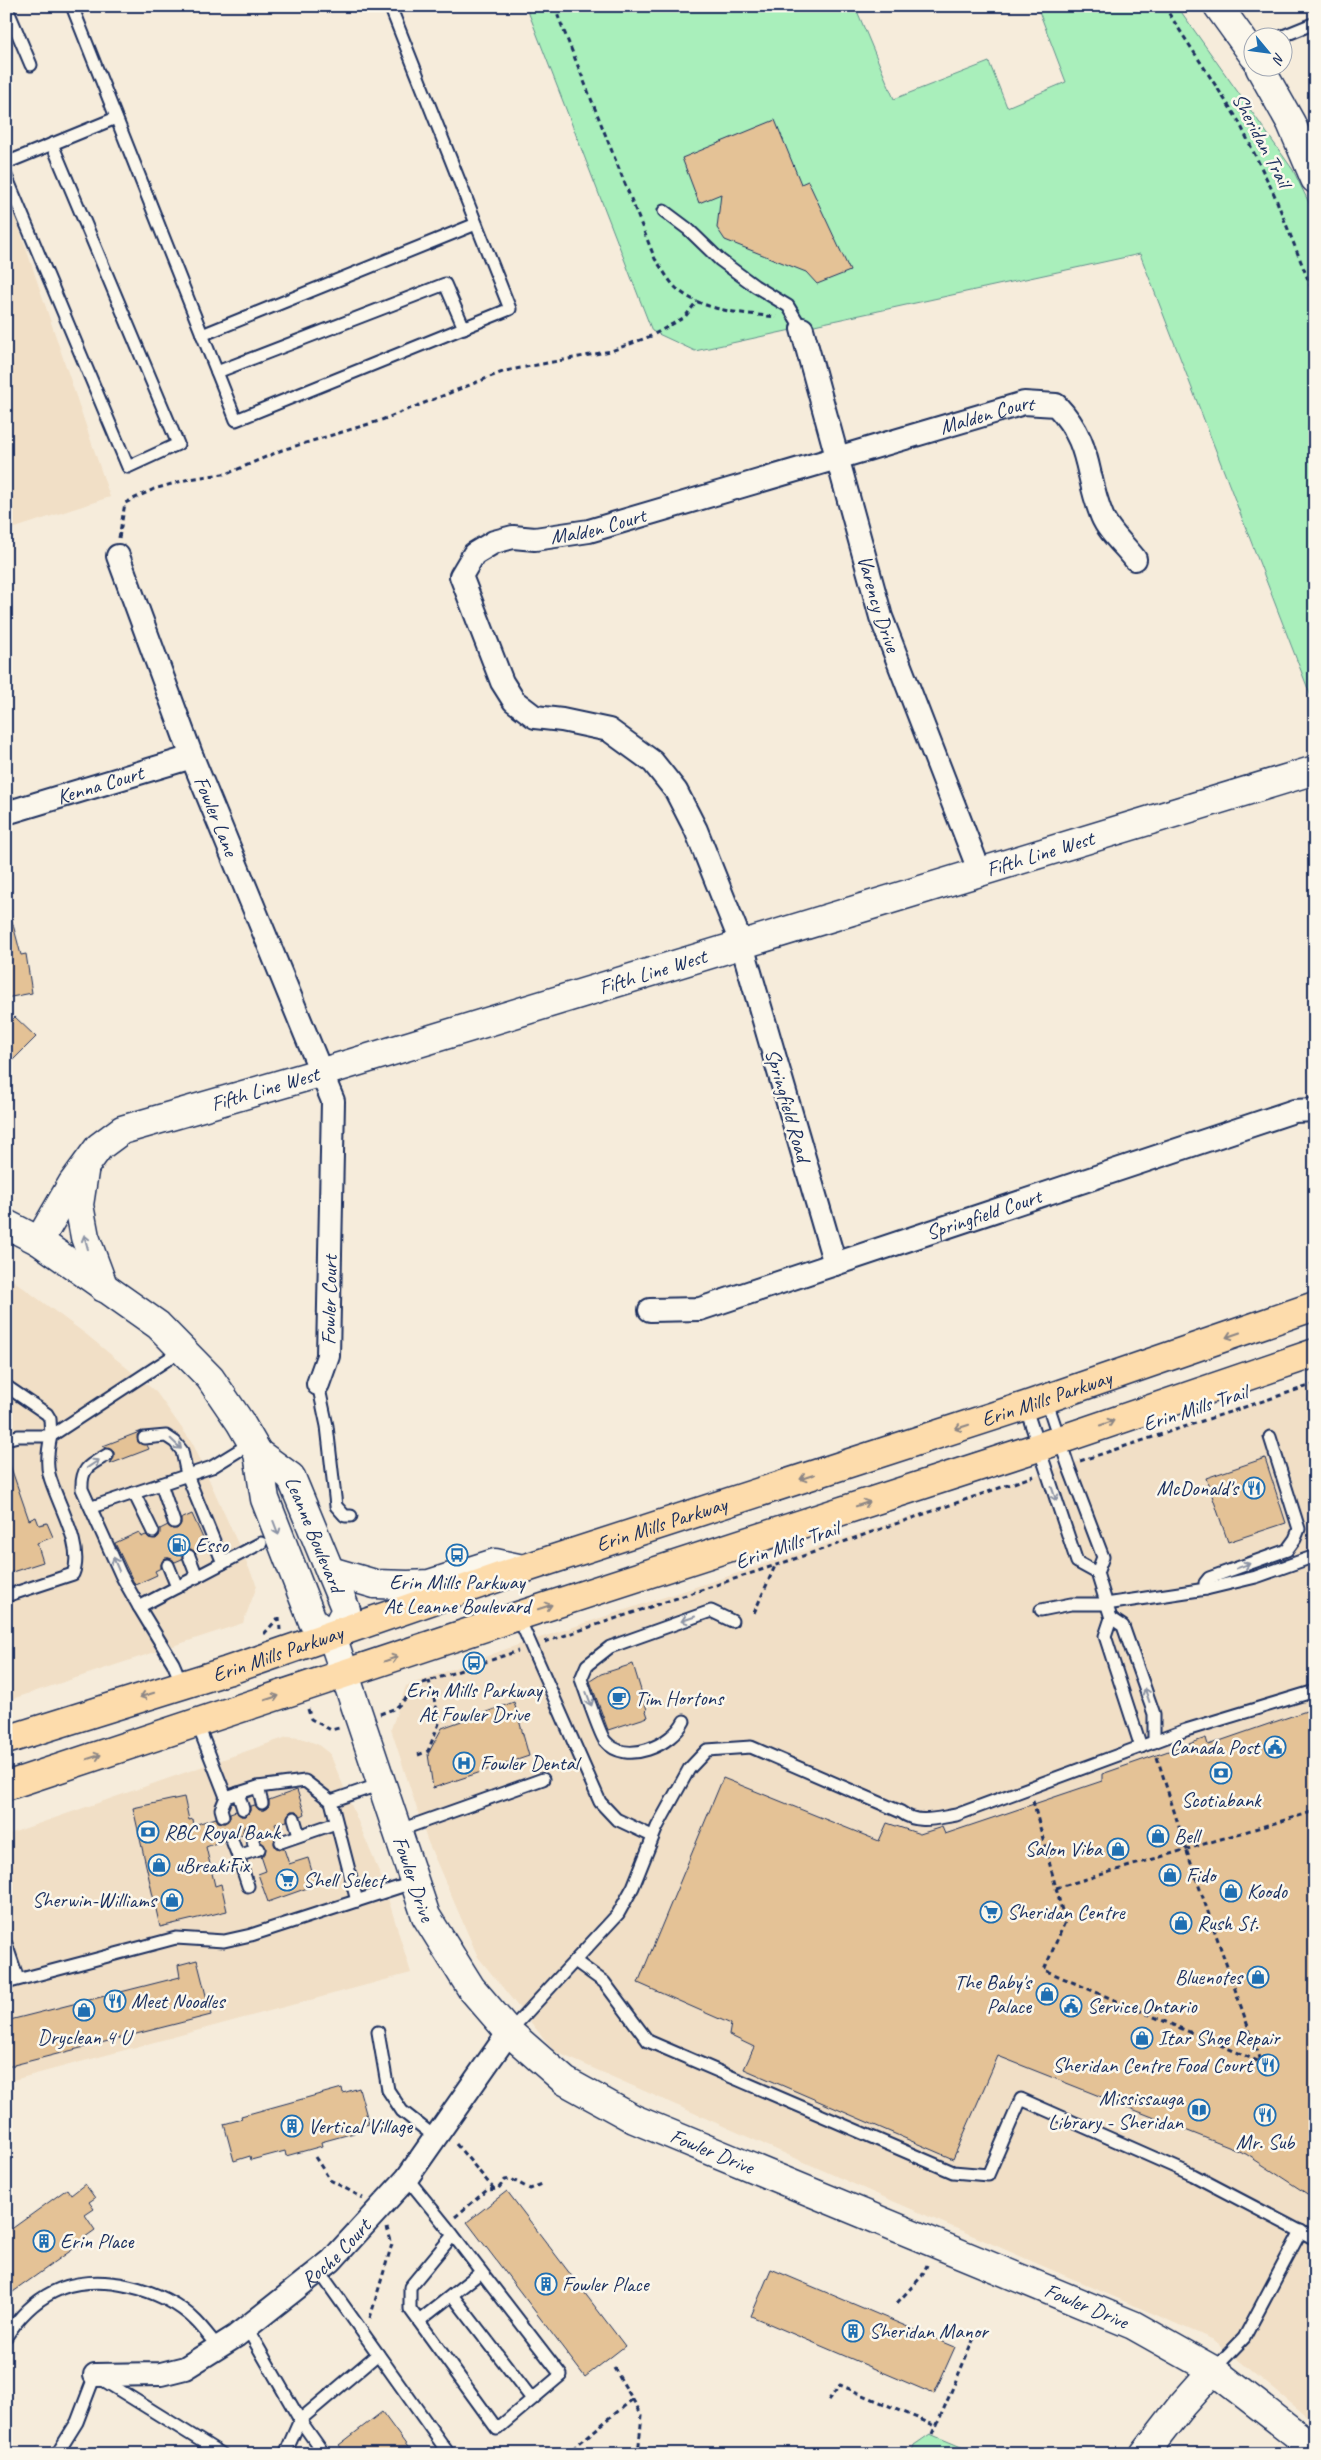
<svg xmlns="http://www.w3.org/2000/svg" width="1321" height="2460" viewBox="0 0 1321 2460" font-family="Caveat,sans-serif">
<rect width="100%" height="100%" fill="#f6ecdb"/>
<filter id="ink" filterUnits="userSpaceOnUse"><feTurbulence type="fractalNoise" baseFrequency=".02" numOctaves="2"/><feDisplacementMap in="SourceGraphic" scale="10" xChannelSelector="R" yChannelSelector="G"/><feConvolveMatrix kernelMatrix="1 2 1 2 8 2 1 2 1" color-interpolation-filters="sRGB"/></filter>
<g filter="url(#ink)">
<g fill="#f1dfc6">
<path d="M6 189 110 497 6 531Z"/>
<path d="M6 1275 87 1335 156 1392 193 1444 257 1586 243 1623 6 1701Z"/>
<path d="M1315 1384V2423L1214 2340 865 2189 554 2051 478 1957 427 1840 391 1729 406 1686 509 1648Z"/>
<path d="M287 1737 301 1738 317 1744 330 1754 382 1879 411 1973 6 2082V1835Z"/>
</g>
<g fill="#a9efbb" stroke="#628f8c">
<path d="M526 6H855L894 99 989 62 1007 107 1066 82 1037 6H1177L1293 170 1315 215V707L1140 254 695 351 652 331Z"/>
<path d="M930 2434 978 2454H911L914 2445Z"/>
</g>
<g fill="#e4c296" stroke="#1b2f5e">
<path d="M775 120 801 184 808 181 850 271 817 284 806 272 725 240 717 228 721 194 699 203 682 158Z"/>
<path d="M11 917 21 955 26 954 32 993 6 998V918Z"/>
<path d="M15 1017 36 1037 6 1067V1026Z"/>
<path d="M142 1431 137 1435 138 1442 147 1445 149 1449 110 1464 114 1458V1452L103 1446Z"/>
<path d="M1265 1458 1286 1523 1228 1542 1206 1478Z"/>
<path d="M9 1462 29 1520 36 1517 39 1525 47 1523 53 1537 37 1543 43 1562 6 1574V1463Z"/>
<path d="M192 1514 207 1547 196 1553 191 1549H186L182 1554V1559L175 1562 169 1558H165L161 1564V1568L155 1571 157 1575 135 1585 115 1543 139 1532 141 1537 146 1535 149 1538 156 1539 159 1536 160 1529 168 1525 172 1529H177L181 1524V1519Z"/>
<path d="M633 1664 647 1710 646 1711 648 1717 608 1730 590 1681 601 1674Z"/>
<path d="M514 1702 529 1756 433 1788 428 1754 442 1728Z"/>
<path d="M1315 1708V2199L1246 2154 998 2056 953 2159 744 2069 754 2047 729 2035 731 2024 638 1983 723 1778 879 1841 887 1823 920 1834 942 1827 945 1834 1102 1781V1774L1206 1738 1208 1745Z"/>
<path d="M297 1790 305 1814 301 1816 296 1811H291L287 1816V1821L275 1824 279 1835 275 1837 274 1844 276 1848 284 1849 289 1864 308 1858 316 1885 268 1902 258 1874 266 1871 261 1856 265 1854 266 1847 261 1842 255 1827 248 1825 244 1827 243 1834 238 1836 235 1832 229 1831 225 1834 224 1840 206 1847 215 1886 221 1884 227 1911 160 1927 133 1808 184 1797 189 1820 193 1819 194 1825 216 1818 218 1822 225 1823 230 1818V1813L236 1811 241 1816H246L250 1811V1806L255 1805 259 1810H264L269 1806V1800Z"/>
<path d="M197 1960 211 2015 6 2067V2021L180 1977 178 1965Z"/>
<path d="M342 2088 343 2093 359 2088 369 2124 353 2128 354 2133 321 2142 322 2146 286 2156 285 2151 251 2160 250 2156 234 2161 224 2124 242 2119 241 2116Z"/>
<path d="M85 2184 95 2198 89 2202 94 2209 85 2215 95 2230 81 2240 83 2242 6 2297V2233L67 2189 71 2195Z"/>
<path d="M507 2191 625 2346 585 2377 467 2222Z"/>
<path d="M771 2269 955 2347 934 2394 751 2316Z"/>
<path d="M382 2412 413 2454H346L339 2445Z"/>
</g>
<g fill="none" stroke-linecap="round" stroke-linejoin="round">
<g stroke="#1b2f5e" stroke-width="15">
<g id="service">
<path d="M6 6 31 65"/>
<path d="M72 6 236 420 510 309 390 6"/>
<path d="M1278 38 1315 23"/>
<path d="M6 163 116 118"/>
<path d="M6 176 128 467 178 444 52 144"/>
<path d="M664 211 688 229 720 260 755 286 788 306 802 329"/>
<path d="M202 335 476 224"/>
<path d="M217 372 445 284 464 328"/>
<path d="M318 1384 327 1426 336 1506 345 1516H351"/>
<path d="M6 1386 47 1414 50 1419 51 1436H18L6 1439"/>
<path d="M1046 1399 1068 1465 1103 1557 1097 1573 1111 1618 1105 1636 1141 1747"/>
<path d="M1025 1406 1077 1562 1097 1573"/>
<path d="M144 1438 166 1436 175 1442 182 1451 187 1475 223 1563"/>
<path d="M107 1455C90 1465 81 1467 82 1489L121 1575 139 1607"/>
<path d="M161 1484 174 1522"/>
<path d="M134 1493 153 1532"/>
<path d="M92 1507 212 1467 251 1443"/>
<path d="M189 1556 197 1577"/>
<path d="M168 1565 177 1587"/>
<path d="M1206 1589 1205 1583 1209 1578 1287 1550 1295 1539 1299 1529 1270 1437"/>
<path d="M6 1596 73 1574C85 1546 56 1502 49 1474 46 1461 48 1449 51 1436L182 1350"/>
<path d="M1041 1610 1071 1604H1106L1206 1589 1256 1577 1315 1556"/>
<path d="M518 1616 600 1802 616 1819 652 1836"/>
<path d="M1111 1618 1123 1626 1154 1714V1742"/>
<path d="M182 1684 173 1663 139 1607 261 1543"/>
<path d="M684 1721C672 1745 626 1766 605 1741 599 1733 586 1692 581 1679L587 1665 610 1647 711 1611 732 1621"/>
<path d="M197 1723 226 1797 258 1787 305 1781 331 1801"/>
<path d="M258 1787 262 1803"/>
<path d="M238 1793 243 1809"/>
<path d="M223 1816 221 1809 226 1797"/>
<path d="M294 1818 299 1835"/>
<path d="M397 1831 543 1779"/>
<path d="M250 1832 256 1850"/>
<path d="M231 1838 238 1856"/>
<path d="M281 1842 336 1823"/>
<path d="M248 1886 238 1856 259 1849"/>
<path d="M357 1901 331 1801 381 1784"/>
<path d="M6 1944 18 1979"/>
<path d="M575 1961 604 1982 648 2041 953 2172 988 2175 1021 2099 1193 2175 1315 2239"/>
<path d="M6 1983 176 1938 224 1941 251 1935 415 1882"/>
<path d="M378 2032 388 2090 402 2111 435 2137"/>
<path d="M509 2032 618 1914 633 1887 657 1827 689 1769 707 1750 751 1747 901 1812C918 1825 937 1818 956 1815L1186 1730 1315 1691"/>
<path d="M407 2178 453 2235 410 2287V2309L497 2429 561 2375 453 2235"/>
<path d="M319 2271 449 2454"/>
<path d="M452 2295 532 2399"/>
<path d="M419 2321 481 2272"/>
<path d="M247 2328 300 2420 378 2354"/>
<path d="M6 2337C18 2318 33 2302 53 2292 95 2270 164 2288 196 2321 204 2329 211 2339 218 2347"/>
<path d="M1213 2370 1244 2338 1301 2231"/>
<path d="M300 2420 324 2454"/>
<path d="M57 2454 77 2422 95 2375 222 2454"/>
<path d="M285 2454 300 2420"/>
</g>
</g>
<g stroke="#1b2f5e" stroke-width="26">
<g id="minor">
<path id="s1" d="M802 329 881 617 979 870"/>
<path id="s2" d="M118 556 192 757 333 1101 328 1356 318 1384"/>
<path id="s3" d="M6 813 192 757"/>
<path id="s4" d="M835 1264 742 945 696 830 676 791 653 762 609 730 562 720 535 717 514 701 502 682 461 576 474 554 494 542 513 537 535 539 589 531 1024 403 1056 405C1093 444 1084 472 1102 516 1108 531 1125 546 1135 559"/>
<path id="s5" d="M650 1310 700 1309 1294 1111 1315 1110"/>
<path id="s6" d="M95 2375 161 2374 185 2368 236 2336 331 2261 407 2178 509 2032"/>
</g>
</g>
<g stroke="#1b2f5e" stroke-width="31">
<g id="tertiary">
<path d="M1218 6 1254 56"/>
<path d="M1260 68 1291 123 1315 179"/>
<path d="M84 1172 79 1205 85 1237 104 1288"/>
<path id="s7" d="M6 1224 39 1241 158 1325 210 1378 240 1422 258 1453 291 1477 346 1610 332 1636"/>
<path id="s8" d="M39 1241 72 1184 99 1147 122 1130 323 1072 1315 770"/>
<path d="M258 1453 265 1499 313 1622 332 1636"/>
<path d="M330 1571 375 1584 408 1585 429 1584 495 1563 523 1569"/>
<path id="s9" d="M332 1636 426 1916 471 1988 509 2032 565 2081 634 2119 1133 2325 1213 2370 1315 2449"/>
<path d="M1144 2454 1182 2405 1213 2370"/>
</g>
</g>
<g stroke="#1b2f5e" stroke-width="31">
<g id="primary">
<path id="s10" d="M6 1740 227 1671 523 1569 1025 1406 1315 1306"/>
<path d="M6 1786 518 1616 1039 1447 1315 1353"/>
</g>
</g>
<g stroke="#1b2f5e" stroke-width="3" stroke-dasharray="5 4" stroke-linecap="butt">
<path d="M554 6 655 259C662 268 668 280 676 288 703 312 743 313 776 317"/>
<path d="M1164 6 1238 120 1274 194 1315 297"/>
<path d="M119 538 125 503 154 489 189 479 229 473 282 450 379 421 505 371 611 351 651 336 685 317 697 301"/>
<path d="M1080 1461 1315 1384"/>
<path d="M754 1613 775 1566"/>
<path d="M279 1617 280 1630"/>
<path d="M264 1634 278 1618"/>
<path d="M545 1642 797 1558 1034 1476"/>
<path d="M308 1709 311 1719 331 1730 339 1728"/>
<path d="M380 1714 396 1708 420 1684 518 1651"/>
<path d="M418 1755 428 1751 440 1721 429 1681"/>
<path d="M1157 1757 1186 1849 1260 2061"/>
<path d="M1033 1801 1065 1922 1044 1970 1260 2062"/>
<path d="M1056 1888 1315 1811"/>
<path d="M456 2144 494 2189"/>
<path d="M315 2157 330 2180 363 2198"/>
<path d="M455 2217 487 2190 498 2189 505 2180 511 2179 530 2189 542 2184"/>
<path d="M897 2303 922 2276 927 2265"/>
<path d="M370 2318 392 2244 387 2228"/>
<path d="M614 2368 642 2415 638 2454"/>
<path d="M828 2401 840 2385 936 2426"/>
<path d="M933 2434 974 2338"/>
<path d="M566 2454 633 2399"/>
</g>
<use href="#service" stroke="#fbf7ec" stroke-width="11"/>
<use href="#minor" stroke="#fbf7ec" stroke-width="22"/>
<use href="#tertiary" stroke="#fbf7ec" stroke-width="28"/>
<use href="#primary" stroke="#fddcac" stroke-width="28"/>
</g>
<defs><path id="oneway-shaft" d="M-6 0H5M1.5-3L5.5 0L1.5 3" fill="none" stroke-width="1.6" stroke-linecap="round" stroke-linejoin="round" transform="scale(1.25)"/></defs>
<g stroke="#8b93a5">
<use href="#oneway-shaft" transform="translate(86 1242) rotate(-105)"/>
<use href="#oneway-shaft" transform="translate(176 1444) rotate(44)"/>
<use href="#oneway-shaft" transform="translate(93 1464) rotate(-34)"/>
<use href="#oneway-shaft" transform="translate(1054 1494) rotate(71)"/>
<use href="#oneway-shaft" transform="translate(276 1528) rotate(69)"/>
<use href="#oneway-shaft" transform="translate(116 1564) rotate(-113)"/>
<use href="#oneway-shaft" transform="translate(1243 1566) rotate(-20)"/>
<use href="#oneway-shaft" transform="translate(688 1619) rotate(161)"/>
<use href="#oneway-shaft" transform="translate(1147 1695) rotate(-109)"/>
<use href="#oneway-shaft" transform="translate(589 1699) rotate(69)"/>
</g>
<g stroke="#8c8685">
<use href="#oneway-shaft" transform="translate(1233 1335) rotate(161)"/>
<use href="#oneway-shaft" transform="translate(1107 1423) rotate(-19)"/>
<use href="#oneway-shaft" transform="translate(962 1427) rotate(162)"/>
<use href="#oneway-shaft" transform="translate(807 1477) rotate(162)"/>
<use href="#oneway-shaft" transform="translate(863 1504) rotate(-18)"/>
<use href="#oneway-shaft" transform="translate(545 1607) rotate(-18)"/>
<use href="#oneway-shaft" transform="translate(391 1659) rotate(-19)"/>
<use href="#oneway-shaft" transform="translate(147 1695) rotate(163)"/>
<use href="#oneway-shaft" transform="translate(272 1698) rotate(-18)"/>
<use href="#oneway-shaft" transform="translate(94 1757) rotate(-18)"/>
</g>
</g>
<defs>
<g id="restaurant-ring" transform="scale(1.125)"><circle r="9.5" fill="#fbf7ec" stroke="#1f6fb2" stroke-width="1.5"/><path d="M-5-6h1v4h1v-4h1v4h1v-4h1v5L-1.5 .5V6h-2V.5L-5-1ZM5-6V6H3V1.5H1.5Q1.5-4 5-6Z" fill="#1f6fb2"/></g>
<g id="fuel-ring" transform="scale(1.125)"><circle r="9.5" fill="#fbf7ec" stroke="#1f6fb2" stroke-width="1.5"/><path d="M-5.5-6h7V0h2V4h1.3V-2.5L3-4.5l.8-.8L6-3V5H2.5V1h-1V6h-7ZM-4.2-4.7v3.2H.2V-4.7Z" fill="#1f6fb2"/></g>
<g id="bus-ring" transform="scale(1.125)"><circle r="9.5" fill="#fbf7ec" stroke="#1f6fb2" stroke-width="1.5"/><path d="M-5-6H5V4H4V6H2V4H-2V6H-4V4H-5ZM-3.5-4V0h7V-4ZM-3.5 1.2v1.5H-2V1.2ZM2 1.2v1.5H3.5V1.2Z" fill="#1f6fb2"/></g>
<g id="cafe-ring" transform="scale(1.125)"><circle r="9.5" fill="#fbf7ec" stroke="#1f6fb2" stroke-width="1.5"/><path d="M-5.5-4.5H6V0H3Q3 3.5 0 3.5H-2.5Q-5.5 3.5-5.5 0ZM3-3.2v2h1.7v-2ZM-6 4.5H4V6H-6Z" fill="#1f6fb2"/></g>
<g id="civic-ring" transform="scale(1.125)"><circle r="9.5" fill="#fbf7ec" stroke="#1f6fb2" stroke-width="1.5"/><path d="M-.6-6.5H3V-4.5H.6V-3L4-1V1h2V6H-6V1h2V-1L-.6-3ZM-1.2 2.5V6h2.4V2.5Z" fill="#1f6fb2"/></g>
<g id="hospital-ring" transform="scale(1.125)"><circle r="9.5" fill="#fbf7ec" stroke="#1f6fb2" stroke-width="1.5"/><path d="M-5-5h3v3.5h4V-5h3V5h-3V1.5h-4V5h-3Z" fill="#1f6fb2"/></g>
<g id="bank-ring" transform="scale(1.125)"><circle r="9.5" fill="#fbf7ec" stroke="#1f6fb2" stroke-width="1.5"/><path d="M-6-4H6V4H-6ZM0-2.3a2.3 2.3 0 1 0 0 4.6a2.3 2.3 0 1 0 0-4.6Z" fill="#1f6fb2"/></g>
<g id="shop-ring" transform="scale(1.125)"><circle r="9.5" fill="#fbf7ec" stroke="#1f6fb2" stroke-width="1.5"/><path d="M-5-2.5h2.3a2.7 3.5 0 0 1 5.4 0H5L5.5 6h-11ZM-1.5-2.5h3a1.5 2.3 0 0 0-3 0Z" fill="#1f6fb2"/></g>
<g id="supermarket-ring" transform="scale(1.125)"><circle r="9.5" fill="#fbf7ec" stroke="#1f6fb2" stroke-width="1.5"/><path d="M-6-5.5h2.5l.6 2H6L4.5 2H-2.5L-4.4-4H-6ZM-1.5 3.2a1.3 1.3 0 1 0 .1 0ZM3 3.2a1.3 1.3 0 1 0 .1 0Z" fill="#1f6fb2"/></g>
<g id="library-ring" transform="scale(1.125)"><circle r="9.5" fill="#fbf7ec" stroke="#1f6fb2" stroke-width="1.5"/><path d="M-6-4Q-3-5.5-.7-3.5V5Q-3 3-6 4ZM6-4Q3-5.5 .7-3.5V5Q3 3 6 4Z" fill="#1f6fb2"/></g>
<g id="building-ring" transform="scale(1.125)"><circle r="9.5" fill="#fbf7ec" stroke="#1f6fb2" stroke-width="1.5"/><path d="M-4-6H4V6H1V3H-1V6H-4ZM-2.5-4.3h1.7v1.8h-1.7ZM.8-4.3h1.7v1.8H.8ZM-2.5-1h1.7V.8h-1.7ZM.8-1h1.7V.8H.8Z" fill="#1f6fb2"/></g>
</defs>
<g fill-rule="evenodd">
<use href="#restaurant-ring" x="1254" y="1488"/>
<use href="#fuel-ring" x="179" y="1545"/>
<use href="#bus-ring" x="457" y="1555"/>
<use href="#bus-ring" x="474" y="1663"/>
<use href="#cafe-ring" x="619" y="1698"/>
<use href="#civic-ring" x="1275" y="1747"/>
<use href="#hospital-ring" x="464" y="1763"/>
<use href="#bank-ring" x="1221" y="1773"/>
<use href="#bank-ring" x="148" y="1832"/>
<use href="#shop-ring" x="1158" y="1836"/>
<use href="#shop-ring" x="1118" y="1849"/>
<use href="#shop-ring" x="159" y="1865"/>
<use href="#shop-ring" x="1170" y="1875"/>
<use href="#supermarket-ring" x="287" y="1880"/>
<use href="#shop-ring" x="1231" y="1891"/>
<use href="#shop-ring" x="172" y="1900"/>
<use href="#supermarket-ring" x="991" y="1912"/>
<use href="#shop-ring" x="1181" y="1923"/>
<use href="#shop-ring" x="1258" y="1977"/>
<use href="#shop-ring" x="1047" y="1994"/>
<use href="#restaurant-ring" x="115" y="2001"/>
<use href="#civic-ring" x="1071" y="2006"/>
<use href="#shop-ring" x="84" y="2010"/>
<use href="#shop-ring" x="1142" y="2038"/>
<use href="#restaurant-ring" x="1268" y="2065"/>
<use href="#library-ring" x="1199" y="2110"/>
<use href="#restaurant-ring" x="1265" y="2115"/>
<use href="#building-ring" x="292" y="2126"/>
<use href="#building-ring" x="44" y="2241"/>
<use href="#building-ring" x="546" y="2284"/>
<use href="#building-ring" x="853" y="2331"/>
</g>
<g text-anchor="middle" stroke-width="5" stroke-linejoin="round" paint-order="stroke">
<g font-size="21" fill="#1b2f5e" stroke="#fbf7ec">
<text transform="translate(1262 140) rotate(62)" y="7">Sheridan Trail</text>
<text dy="7" stroke="none"><textPath href="#s4" startOffset="1389">Malden Court</textPath></text>
<text dy="7" stroke="none"><textPath href="#s4" startOffset="984">Malden Court</textPath></text>
<text dy="7" stroke="none"><textPath href="#s1" startOffset="285">Varency Drive</textPath></text>
<text dy="7" stroke="none"><textPath href="#s3" startOffset="98">Kenna Court</textPath></text>
<text dy="7" stroke="none"><textPath href="#s2" startOffset="278">Fowler Lane</textPath></text>
<text dy="7" stroke="none"><textPath href="#s8" startOffset="1099">Fifth Line West</textPath></text>
<text dy="7" stroke="none"><textPath href="#s8" startOffset="694">Fifth Line West</textPath></text>
<text dy="7" stroke="none"><textPath href="#s8" startOffset="289">Fifth Line West</textPath></text>
<text transform="translate(788 1105) rotate(74)" y="7">Springfield Road</text>
<text dy="7" stroke="none"><textPath href="#s5" startOffset="349">Springfield Court</textPath></text>
<text transform="translate(329 1300) rotate(-89)" y="7">Fowler Court</text>
<text dy="7" stroke="none"><textPath href="#s10" startOffset="1095">Erin Mills Parkway</textPath></text>
<text transform="translate(1195 1408) rotate(-18)" y="7">Erin Mills Trail</text>
<text dy="7" stroke="none"><textPath href="#s10" startOffset="690">Erin Mills Parkway</textPath></text>
<text dy="7" stroke="none"><textPath href="#s7" startOffset="449">Leanne Boulevard</textPath></text>
<text transform="translate(787 1545) rotate(-19)" y="7">Erin Mills Trail</text>
<text dy="7" stroke="none"><textPath href="#s10" startOffset="285">Erin Mills Parkway</textPath></text>
<text dy="7" stroke="none"><textPath href="#s9" startOffset="256">Fowler Drive</textPath></text>
<text dy="7" stroke="none"><textPath href="#s9" startOffset="676">Fowler Drive</textPath></text>
<text dy="7" stroke="none"><textPath href="#s6" startOffset="281">Roche Court</textPath></text>
<text dy="7" stroke="none"><textPath href="#s9" startOffset="1081">Fowler Drive</textPath></text>
</g>
<g font-size="21" fill="#1b2f5e" stroke="#fbf7ec" text-anchor="start">
<text x="1238" y="1495" text-anchor="end">McDonald's</text>
<text x="195" y="1552">Esso</text>
<text x="457" y="1589" text-anchor="middle">Erin Mills Parkway<tspan x="457" dy="24">At Leanne Boulevard</tspan></text>
<text x="474" y="1697" text-anchor="middle">Erin Mills Parkway<tspan x="474" dy="24">At Fowler Drive</tspan></text>
<text x="635" y="1705">Tim Hortons</text>
<text x="1259" y="1754" text-anchor="end">Canada Post</text>
<text x="480" y="1770">Fowler Dental</text>
<text x="1221" y="1807" text-anchor="middle">Scotiabank</text>
<text x="164" y="1839">RBC Royal Bank</text>
<text x="1174" y="1843">Bell</text>
<text x="1102" y="1856" text-anchor="end">Salon Viba</text>
<text x="175" y="1872">uBreakiFix</text>
<text x="1186" y="1882">Fido</text>
<text x="303" y="1887">Shell Select</text>
<text x="1247" y="1898">Koodo</text>
<text x="156" y="1907" text-anchor="end">Sherwin-Williams</text>
<text x="1007" y="1919">Sheridan Centre</text>
<text x="1197" y="1930">Rush St.</text>
<text x="1242" y="1984" text-anchor="end">Bluenotes</text>
<text x="1031" y="1989" text-anchor="end">The Baby's<tspan x="1031" dy="24">Palace</tspan></text>
<text x="131" y="2008">Meet Noodles</text>
<text x="1087" y="2013">Service Ontario</text>
<text x="84" y="2044" text-anchor="middle">Dryclean 4 U</text>
<text x="1158" y="2045">Itar Shoe Repair</text>
<text x="1252" y="2072" text-anchor="end">Sheridan Centre Food Court</text>
<text x="1183" y="2105" text-anchor="end">Mississauga<tspan x="1183" dy="24">Library - Sheridan</tspan></text>
<text x="308" y="2133">Vertical Village</text>
<text x="1265" y="2149" text-anchor="middle">Mr. Sub</text>
<text x="60" y="2248">Erin Place</text>
<text x="562" y="2291">Fowler Place</text>
<text x="869" y="2338">Sheridan Manor</text>
</g>
</g>
<rect width="1321" height="2460" fill="none" stroke="#fbf7ec" stroke-width="25"/>
<rect x="12" y="12" width="1296" height="2435" fill="none" stroke="#1b2f5e" stroke-width="2" filter="url(#ink)"/>
<g transform="translate(1268 52) rotate(119)"><circle r="24" fill="#fbf7ec" stroke="#a1a7b3"/>
<path d="M0-4L9 19L0 12L-9 19Z" fill="#1f6fb2"/>
<text y="-8" font-size="14" font-weight="bold" text-anchor="middle" fill="#1b2f5e">N</text>
</g>
</svg>
